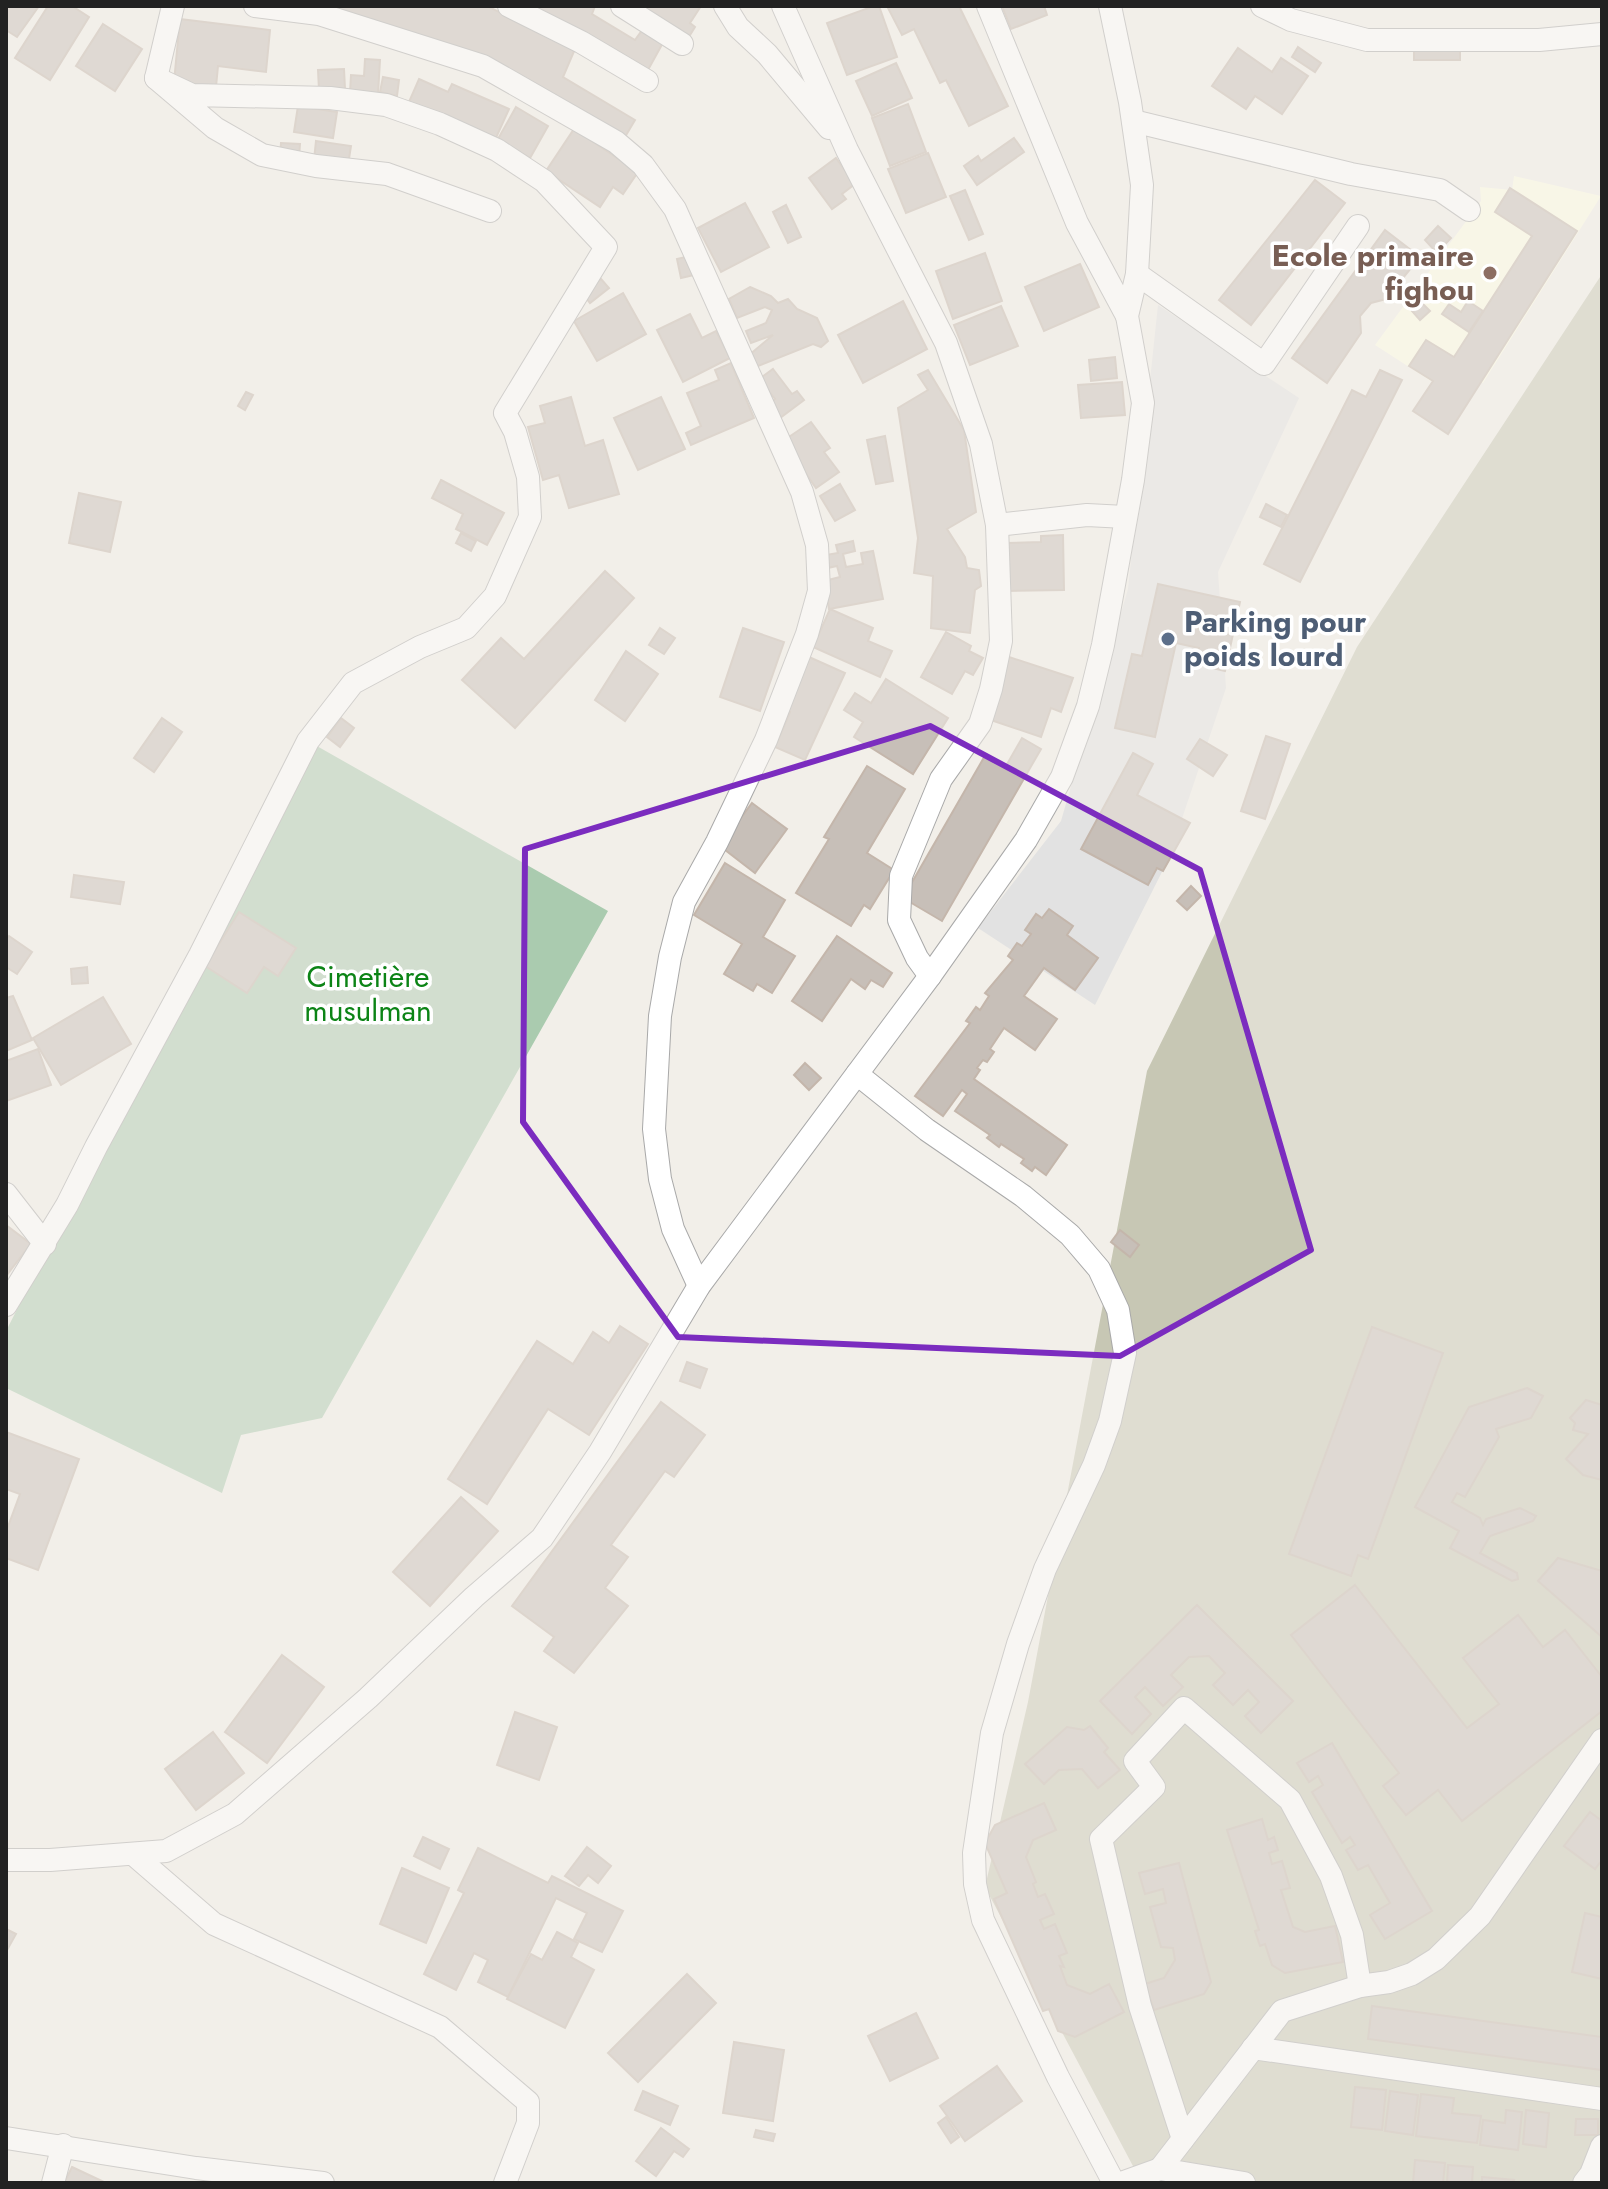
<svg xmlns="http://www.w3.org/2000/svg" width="1608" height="2189" viewBox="0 0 1608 2189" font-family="Jost,sans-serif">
<rect width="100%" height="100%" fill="#f2efe9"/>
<path fill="#ffffe5" d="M1514 176 1601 196 1483 383 1451 365 1437 385 1375 345 1481 201 1480 187 1512 190Z"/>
<path fill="#c7c7b4" d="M1602 274V2183H1142L985 1887 1028 1702 1147 1071 1357 647Z"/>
<path fill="#aacbaf" d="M308 741 608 911 322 1418 241 1435 222 1493 6 1388V1331Z"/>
<path fill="#e2e2e2" d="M1158 305 1299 398 1218 572 1226 688 1168 860 1095 1005 978 928 1061 821 1128 589Z"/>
<g fill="#c7bfb8" stroke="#c4b6ab" stroke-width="2">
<path d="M6 6H39L17 37 6 30Z"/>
<path d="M48 6H72L89 17 50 80 15 58Z"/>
<path d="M310 6H487L575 49 563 77 635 120 625 137 519 76Z"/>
<path d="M527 6H595L592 14 635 40 645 26 665 39 648 70Z"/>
<path d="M630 6H701L690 23 695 27 687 40Z"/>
<path d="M874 6H879L897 57 847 75 827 23Z"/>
<path d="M887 6H959L1008 106 969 126 946 80 940 83 914 29 902 35Z"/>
<path d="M1002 6H1044L1047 15 1011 29Z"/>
<path d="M180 19 270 30 266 72 218 66 216 87 174 82Z"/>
<path d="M103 24 142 49 115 91 76 66Z"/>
<path d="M1298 47 1321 63 1315 72 1292 57Z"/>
<path d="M1238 48 1272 72 1281 58 1308 76 1282 114 1255 96 1246 109 1212 86Z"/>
<rect x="1414" y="48" width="46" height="12"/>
<path d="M365 59 380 60 378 94 350 93 351 75 364 76Z"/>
<path d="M896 63 912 98 872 116 856 81Z"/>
<path d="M344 69 345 89 319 90 318 70Z"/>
<path d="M383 77 399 80 397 96 380 92Z"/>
<path d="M419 79 448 92 452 84 509 109 495 140 409 102Z"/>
<path d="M908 104 926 152 890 166 872 118Z"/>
<path d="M298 106 337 112 333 138 294 132Z"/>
<path d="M516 107 548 126 530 158 498 139Z"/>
<path d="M574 129 638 172 623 194 613 187 600 207 546 171Z"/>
<path d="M1014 138 1024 152 977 185 964 166 978 156 981 161Z"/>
<path d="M316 141 351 146 348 165 314 160Z"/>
<path d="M281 143 300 144 299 158 280 156Z"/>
<path d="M928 153 946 197 906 213 888 169Z"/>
<path d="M836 158 855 184 842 194 846 199 832 209 809 178Z"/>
<path d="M1315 180 1345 203 1251 325 1219 300Z"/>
<path d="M1510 188 1577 231 1448 434 1413 411 1433 381 1409 366 1426 340 1454 357 1532 236 1495 212Z"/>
<path d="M965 190 983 234 969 240 950 196Z"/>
<path d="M745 203 769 247 721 272 698 228Z"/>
<path d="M786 205 801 237 788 243 773 212Z"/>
<path d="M1438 226 1451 238 1437 253 1425 240Z"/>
<path d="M1385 230 1420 257 1386 299 1371 303 1360 316 1361 333 1327 383 1292 358Z"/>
<path d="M985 253 1002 301 953 319 936 271Z"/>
<path d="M690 256 694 275 681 278 677 259Z"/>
<path d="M1080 264 1099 307 1044 331 1025 287Z"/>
<path d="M601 279 609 288 590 303 583 294Z"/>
<path d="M750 287 771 296 778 303 788 299 797 309 817 318 828 341 821 347 813 344 753 368 748 356 773 335 751 343 746 331 766 323 772 310 765 307 737 318 729 299Z"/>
<path d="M623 293 646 334 597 361 574 321Z"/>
<path d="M903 301 927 349 863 383 838 335Z"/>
<path d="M1468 301 1483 311 1469 332 1442 314 1449 304 1461 312Z"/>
<path d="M1421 302 1430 311 1420 320 1412 311Z"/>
<path d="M1001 306 1018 346 970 365 954 325Z"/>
<path d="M690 314 702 338 716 331 730 358 683 382 657 330Z"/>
<path d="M1115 357 1117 378 1091 381 1089 360Z"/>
<path d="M731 363 754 418 691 445 686 433 701 426 687 393 719 380 715 370Z"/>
<path d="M773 369 792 394 797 391 804 400 776 421 766 407 775 399 759 379Z"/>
<path d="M928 370 964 430 976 512 947 529 965 557 967 568 979 570 981 586 975 590 970 633 931 628 933 576 914 573 918 538 898 408 928 390 918 375Z"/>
<path d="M1380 370 1402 380 1300 582 1264 564 1352 390 1366 397Z"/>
<path d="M1122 382 1125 415 1081 418 1078 385Z"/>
<path d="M246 392 253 395 245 410 238 406Z"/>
<path d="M571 397 585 446 603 440 619 494 569 508 559 475 543 480 528 427 545 423 540 406Z"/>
<path d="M661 397 685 449 638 470 614 418Z"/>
<path d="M811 422 830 448 824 452 839 472 816 488 783 441Z"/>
<path d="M885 436 893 481 876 484 867 440Z"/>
<path d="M441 480 504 513 487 545 456 529 463 514 432 498Z"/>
<path d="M840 484 855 510 835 521 820 496Z"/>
<path d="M79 493 121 502 110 552 69 543Z"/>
<path d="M1266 504 1287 515 1281 527 1260 517Z"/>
<path d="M461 533 476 541 471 551 456 543Z"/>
<path d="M1063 535 1064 590 1007 591 1006 543 1041 542V536Z"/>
<path d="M853 541 855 551 843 554 846 567 863 564 861 553 873 551 883 599 829 609 824 581 840 577 837 566 823 569 820 556 838 553 836 545Z"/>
<path d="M605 571 634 598 515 728 462 680 501 638 524 659Z"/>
<path d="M1158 584 1240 602 1225 671 1196 664 1199 648 1176 643 1155 737 1115 728 1132 654 1142 656Z"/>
<path d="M830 609 873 628 868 641 892 651 880 677 813 647Z"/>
<path d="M660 628 675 638 664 654 649 645Z"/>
<path d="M743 628 784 642 760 711 720 697Z"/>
<path d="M946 632 971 646 969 651 983 658 973 675 965 671 952 694 921 677Z"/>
<path d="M626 651 658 674 625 721 595 700Z"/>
<path d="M809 657 845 673 805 760 775 747 790 712 786 710Z"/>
<path d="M1009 657 1073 678 1061 712 1051 708 1041 737 988 719Z"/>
<path d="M886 679 948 718 913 774 854 737 863 722 844 710 855 693 871 703Z"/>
<path d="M162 718 182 732 154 772 134 758Z"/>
<path d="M341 718 354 728 340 747 327 737Z"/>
<path d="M1266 736 1290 744 1265 819 1241 811Z"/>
<path d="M1022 738 1041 749 942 921 903 898 986 754 1006 766Z"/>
<path d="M1200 739 1227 755 1213 776 1187 759Z"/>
<path d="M1133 753 1153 764 1137 795 1190 823 1163 871 1157 868 1148 885 1081 849Z"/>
<path d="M867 766 905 789 867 853 894 870 870 909 864 905 851 926 796 893 829 839 824 837Z"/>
<path d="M752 803 787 829 755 873 720 846Z"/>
<path d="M725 863 785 900 763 937 795 956 772 993 757 984 753 991 724 974 742 944 694 915Z"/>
<path d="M74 875 124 882 120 904 71 897Z"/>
<path d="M1191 886 1201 896 1187 910 1177 901Z"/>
<path d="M1049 909 1073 926 1067 935 1098 958 1075 990 1044 968 1024 996 1057 1019 1035 1050 1004 1028 990 1049 994 1052 987 1062 983 1060 977 1068 980 1070 974 1079 1067 1145 1046 1175 1035 1167 1032 1171 1021 1163 1024 1159 1001 1144 999 1147 987 1138 990 1135 955 1111 967 1094 962 1090 943 1116 915 1096 970 1023 966 1021 976 1007 980 1010 989 996 985 993 1013 960 1008 956 1017 943 1022 946 1031 934 1025 930 1036 914 1042 918Z"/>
<path d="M239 912 296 948 278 976 264 967 247 993 205 966Z"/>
<path d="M9 936 32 952 17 974 6 967V940Z"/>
<path d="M837 936 892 973 883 987 871 980 865 989 851 979 822 1021 792 1001Z"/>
<path d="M87 967 88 983 72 984 71 969Z"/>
<path d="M13 996 32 1040 6 1051V998Z"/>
<path d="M103 997 131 1044 61 1085 33 1038Z"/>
<path d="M38 1049 51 1085 6 1101V1061Z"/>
<path d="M805 1063 821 1078 809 1090 794 1075Z"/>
<path d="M6 1225 31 1244 6 1276Z"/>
<path d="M1120 1230 1139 1245 1130 1257 1111 1242Z"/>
<path d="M620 1326 648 1344 589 1435 548 1409 487 1504 448 1479 537 1341 573 1364 593 1332 609 1343Z"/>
<path d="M1372 1327 1443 1353 1368 1559 1358 1555 1351 1576 1289 1554Z"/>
<path d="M687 1362 707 1369 700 1388 680 1381Z"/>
<path d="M1527 1388 1543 1396 1531 1418 1496 1429 1499 1437 1465 1497 1457 1493 1452 1502 1480 1518 1483 1525 1486 1519 1520 1508 1536 1516 1533 1521 1490 1536 1480 1553 1517 1573 1518 1579 1512 1581 1450 1548 1459 1531 1415 1507 1469 1407Z"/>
<path d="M1586 1400 1602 1405V1480L1583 1475 1566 1459 1588 1434 1573 1430 1575 1423 1570 1418Z"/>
<path d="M661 1402 705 1435 674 1477 665 1471 611 1545 628 1557 605 1588 628 1606 574 1673 544 1651 554 1637 512 1606Z"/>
<path d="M6 1432 79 1459 38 1570 6 1558V1532L20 1494 6 1489Z"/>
<path d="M461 1497 498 1531 430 1606 393 1572Z"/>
<path d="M1558 1558 1602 1571V1637L1538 1581Z"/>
<path d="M1355 1585 1467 1728 1499 1704 1463 1658 1518 1615 1543 1647 1565 1630 1602 1677V1711L1462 1821 1438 1790 1406 1815 1383 1786 1399 1773 1291 1635Z"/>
<path d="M1197 1605 1293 1701 1261 1733 1245 1716 1259 1702 1248 1690 1233 1705 1213 1685 1225 1673 1209 1656 1189 1657 1171 1675 1183 1687 1163 1706 1145 1687 1135 1697 1151 1714 1132 1734 1100 1701Z"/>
<path d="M282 1655 324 1687 267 1763 225 1732Z"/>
<path d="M515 1712 557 1727 539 1780 497 1765Z"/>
<path d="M1090 1726 1108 1748 1104 1752 1120 1770 1098 1788 1082 1769 1059 1770 1044 1784 1025 1764 1067 1727 1084 1730Z"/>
<path d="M213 1732 244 1773 196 1810 165 1769Z"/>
<path d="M1332 1743 1432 1911 1385 1939 1370 1915 1390 1903 1368 1865 1358 1870 1346 1850 1355 1845 1350 1837 1342 1843 1312 1792 1323 1785 1318 1776 1309 1782 1297 1763Z"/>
<path d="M1044 1803 1056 1830 1033 1840 1026 1857 1036 1882 1033 1884 1038 1897 1045 1894 1054 1914 1040 1920 1044 1929 1055 1924 1067 1953 1059 1956 1064 1967 1060 1966 1067 1985 1090 1994 1109 1984 1124 2012 1075 2037 1058 2031 1049 2009 1043 2011 994 1899 1007 1893 985 1843 995 1825Z"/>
<path d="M1590 1812 1602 1821V1860L1595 1869 1564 1846Z"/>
<path d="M1262 1819 1268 1840 1274 1837 1278 1850 1269 1853 1272 1864 1282 1861 1290 1888 1281 1890 1293 1927 1305 1932 1335 1926 1343 1962 1285 1973 1272 1965 1265 1944 1260 1946 1255 1931 1259 1930 1227 1830Z"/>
<path d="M423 1837 449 1849 440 1869 414 1856Z"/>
<path d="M587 1847 611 1866 598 1883 588 1875 579 1886 565 1876Z"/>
<path d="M478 1848 548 1883 552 1876 623 1911 602 1952 574 1939 587 1913 556 1898 508 1997 478 1982 488 1960 474 1953 456 1990 424 1974 464 1893 458 1890Z"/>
<path d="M1179 1863 1211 1982 1204 1994 1154 2010 1145 1984 1164 1978 1175 1960 1173 1948 1161 1947 1150 1907 1166 1903 1163 1889 1145 1894 1139 1873Z"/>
<path d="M402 1868 449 1888 426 1943 380 1924Z"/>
<path d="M1585 1913 1602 1917V1979L1572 1972Z"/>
<path d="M6 1929 16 1934 6 1952Z"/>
<path d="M557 1932 578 1943 571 1957 594 1970 565 2028 507 1999 531 1954 542 1960Z"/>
<path d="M687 1974 716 2003 638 2082 608 2053Z"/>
<path d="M1372 2006 1602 2037V2070L1368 2039Z"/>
<path d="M916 2013 938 2058 890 2081 868 2036Z"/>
<path d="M734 2042 784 2050 773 2121 723 2113Z"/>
<path d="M997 2066 1022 2101 965 2141 940 2106Z"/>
<path d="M1355 2087 1386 2090 1382 2130 1351 2127Z"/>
<path d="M643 2091 678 2106 670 2125 635 2110Z"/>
<path d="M1390 2091 1418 2095 1413 2135 1385 2131Z"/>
<path d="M1421 2094 1454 2098 1452 2113 1481 2116 1477 2143 1416 2136Z"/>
<path d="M1506 2110 1522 2112 1518 2150 1480 2145 1483 2120 1505 2123Z"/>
<path d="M1526 2110 1549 2113 1546 2147 1523 2144Z"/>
<path d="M946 2117 959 2137 951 2143 938 2123Z"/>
<path d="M1576 2119H1598V2135H1575Z"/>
<path d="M661 2128 689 2149 683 2157 674 2151 656 2176 636 2161Z"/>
<path d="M756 2130 775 2134 773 2141 754 2137Z"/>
<path d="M1415 2160 1445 2163 1443 2183H1413Z"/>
<path d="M1448 2165 1473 2167 1472 2183H1447Z"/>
<path d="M72 2167 106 2183H64Z"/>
<path d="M1482 2177 1514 2180 1513 2183H1482Z"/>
</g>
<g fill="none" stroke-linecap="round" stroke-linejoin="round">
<g stroke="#a9a9a9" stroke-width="24">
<g id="street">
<path d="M255 6 319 14 483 66 616 142 643 165 675 209 802 492 817 545 819 591 807 634 766 740 717 842 684 902 670 957 660 1016 654 1129 660 1179 673 1229 699 1286"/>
<path d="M509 6 581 42 647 81"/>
<path d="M622 6 682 44"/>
<path d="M725 6 738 27 767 54 829 128"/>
<path d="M783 6 847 150 946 343 981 444 997 525 1001 641 991 689 980 724 941 779 901 876 899 920 917 958 930 976"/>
<path d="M988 6 1077 223 1127 316"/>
<path d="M1262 6 1291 20 1367 40H1539L1602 34"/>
<path d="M156 78 173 6"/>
<path d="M1133 121 1351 174 1440 190 1469 210"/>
<path d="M1137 274 1264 364 1358 226"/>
<path d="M997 525 1087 515 1125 517"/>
<path d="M857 1074 927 1130 1023 1196 1070 1235 1099 1269 1118 1310 1125 1353 1110 1421 1094 1465 1045 1569 1018 1644 992 1733 974 1853 975 1884 983 1920 1058 2077 1114 2183"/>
<path d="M6 1194 45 1244"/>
<path d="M6 1305 67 1205 96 1147 200 955 308 741 353 683 420 647 466 628 495 596 530 517 528 477 515 432 505 413 606 247 544 181 497 150 440 124 386 105 330 98 192 95 156 78 215 128 262 155 316 166 387 174 490 211"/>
<path d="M133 1854 214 1924 440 2027 528 2102V2123L505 2183"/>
<path d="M6 1860H50L166 1851 235 1814 368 1698 474 1597 542 1538 600 1452 699 1286 930 976 1026 840 1062 777 1088 706 1103 645 1133 480 1143 403 1127 316 1137 274 1142 185 1130 102 1110 6"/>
<path d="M1253 2048 1602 2099"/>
<path d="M6 2138 196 2168 323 2183"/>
<path d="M1183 2139 1140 2006 1101 1839 1154 1787 1135 1761 1184 1708 1290 1800 1331 1876 1352 1935 1360 1986"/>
<path d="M1160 2169 1282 2011 1360 1986 1389 1982 1412 1974 1436 1959 1480 1916 1602 1740"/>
<path d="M53 2183 63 2145"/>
<path d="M1121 2183 1160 2169 1244 2183"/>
<path d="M1584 2183 1591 2174 1602 2146"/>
</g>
</g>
<use href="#street" stroke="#fff" stroke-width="22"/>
</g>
<path d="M0 0H1608V2189H0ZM930 726 1200 870 1311 1250 1120 1356 678 1337 523 1122 525 849Z" fill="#f2efe9" fill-opacity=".55" fill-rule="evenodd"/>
<path fill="none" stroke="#7b2cbf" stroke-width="6" stroke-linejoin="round" d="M930 726 1200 870 1311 1250 1120 1356 678 1337 523 1122 525 849Z"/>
<circle fill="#8d6e63" stroke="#fff" stroke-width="3" cx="1490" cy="273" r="8"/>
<circle fill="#5c6f8a" stroke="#fff" stroke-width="3" cx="1168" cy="639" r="8"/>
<g text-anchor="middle" stroke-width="7" stroke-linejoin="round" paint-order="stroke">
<g font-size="30" font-weight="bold" fill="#785e54" stroke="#fff" text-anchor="end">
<text x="1474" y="266">Ecole primaire<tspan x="1474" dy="34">fighou</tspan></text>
</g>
<g font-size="30" font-weight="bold" fill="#4e5e75" stroke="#fff" text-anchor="start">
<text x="1184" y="632">Parking pour<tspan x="1184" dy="34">poids lourd</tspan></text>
</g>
<g font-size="30" fill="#0c8416" stroke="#fff">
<text x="368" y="987">Cimetière<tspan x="368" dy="34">musulman</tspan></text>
</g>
</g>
<rect width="1608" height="2189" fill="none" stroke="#222222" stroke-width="16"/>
</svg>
